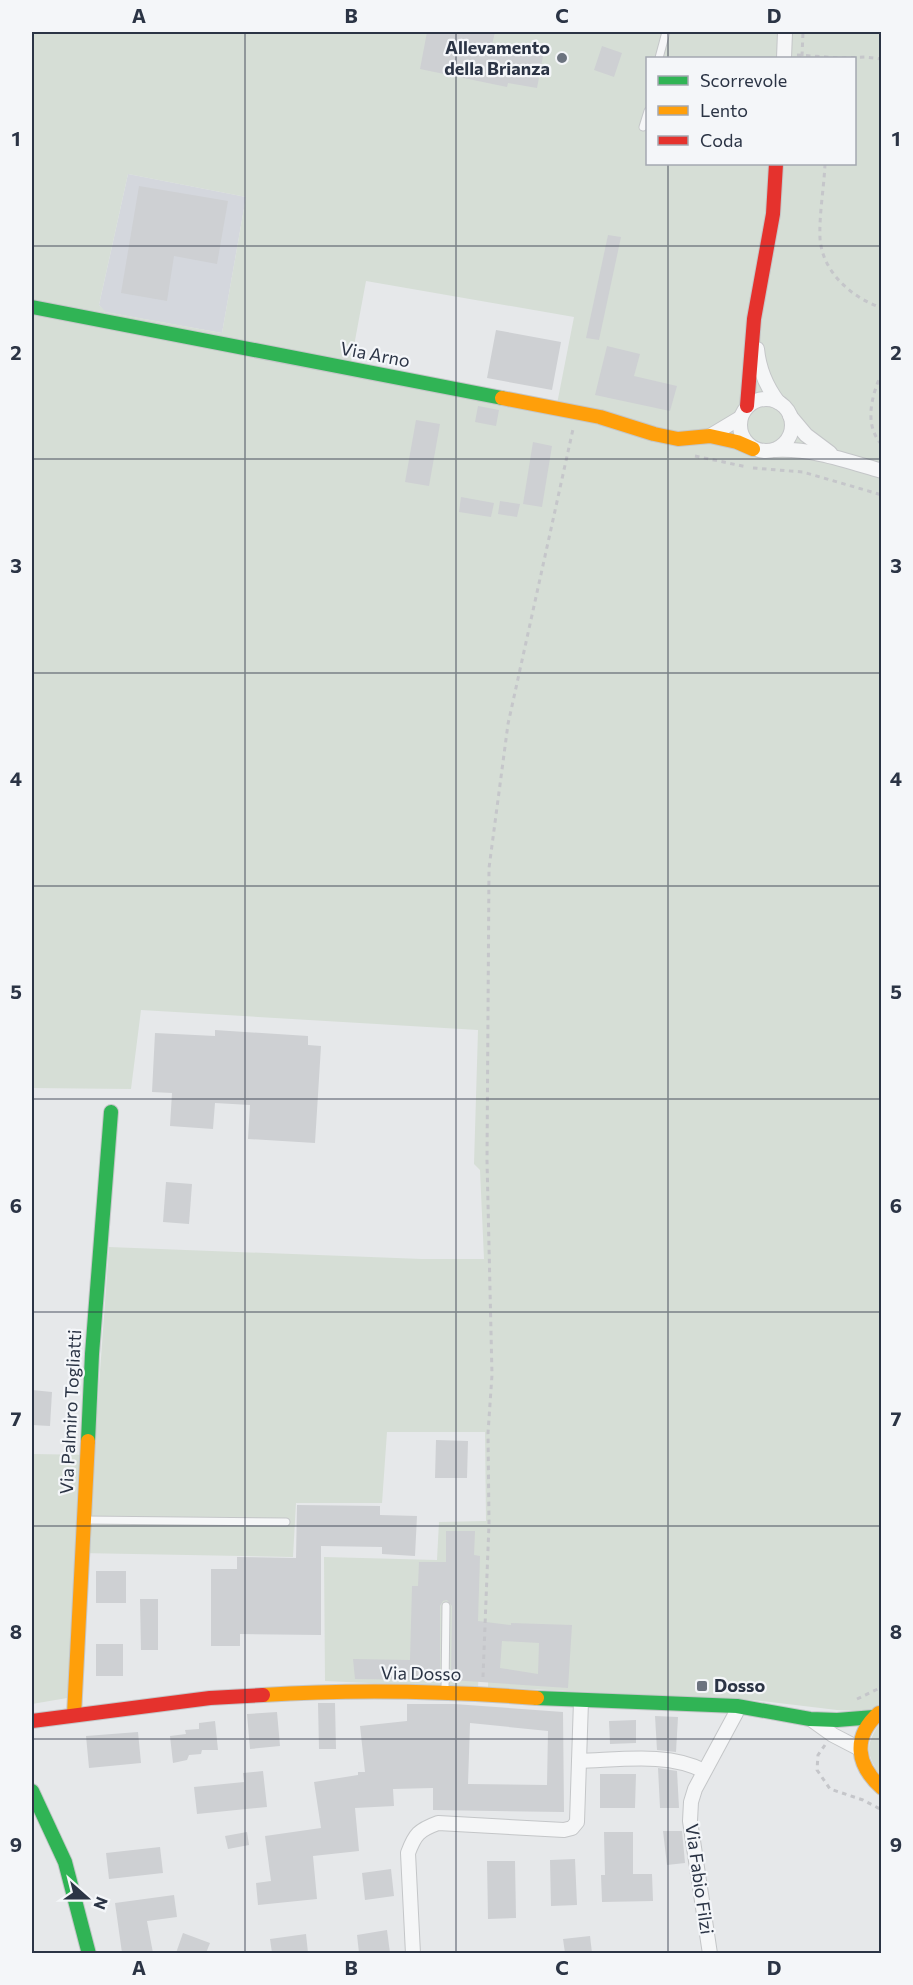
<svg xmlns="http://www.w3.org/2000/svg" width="913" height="1985" viewBox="0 0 913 1985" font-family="Commissioner,sans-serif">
<rect width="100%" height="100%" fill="#e6e8ea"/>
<path fill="#d4d7dd" d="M128 174 246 197 222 333 105 312 99 305Z"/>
<g fill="#d6ded6" fill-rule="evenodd">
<path d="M32 32H881V1712L837 1710 753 1700 488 1687 490 1624 481 1623 478 1688 325 1681 324 1557 437 1560 439 1522 486 1521 485 1432H387L382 1503H296L293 1557 79 1553 73 1697 32 1704V1454L94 1455 109 1247 422 1259H484L480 1170 474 1164 478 1030 141 1010 131 1089 32 1088ZM648 58H854V164H648ZM128 174 246 197 222 333 106 312 99 305ZM366 281 574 317 557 404 351 362Z"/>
<path d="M881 1721V1777C865 1752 865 1746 881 1721Z"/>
</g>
<g fill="#ced0d3" fill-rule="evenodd">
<path d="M427 32H495L492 45 527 51 528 48 544 51 537 88 508 83 507 87 420 69Z"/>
<path d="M602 46 622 53 614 77 594 70Z"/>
<path d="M139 186 228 201 217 264 174 256 167 301 121 293Z"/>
<path d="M608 235 621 237 599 340 586 338Z"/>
<path d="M496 330 561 342 552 390 487 378Z"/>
<path d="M607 346 640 354 634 376 677 386 670 411 595 395Z"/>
<path d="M478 406 499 410 496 426 475 422Z"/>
<path d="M416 420 440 424 429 486 405 482Z"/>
<path d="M533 442 552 446 542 507 523 504Z"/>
<path d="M461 497 494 503 491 517 459 512Z"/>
<path d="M500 501 520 504 517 517 498 514Z"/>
<path d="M215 1030 308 1036V1045L321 1046 315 1143 248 1139 250 1105 215 1103 213 1129 170 1126 172 1093 152 1092 155 1033 215 1036Z"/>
<path d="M166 1182 192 1184 189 1224 163 1222Z"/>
<path d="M32 1390 52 1392 50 1426 32 1425Z"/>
<path d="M436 1440 468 1441 467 1478H435Z"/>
<path d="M297 1505 380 1506V1515L417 1516 415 1556 382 1554V1547L321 1546V1635L240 1634V1646H211V1569H237V1557L296 1558Z"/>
<path d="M446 1531H475L474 1555 480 1556 478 1621 511 1625V1623L572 1625 568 1688 451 1680 452 1606 447 1600 443 1601 440 1606V1680L355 1679 353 1659 410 1660 412 1586H418L419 1562H446ZM502 1641 539 1643 538 1674 500 1668Z"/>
<rect x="96" y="1571" width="30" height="32"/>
<path d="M140 1599H158V1650H141Z"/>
<rect x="96" y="1644" width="27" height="32"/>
<path d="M318 1703H335L336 1749H319Z"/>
<path d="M407 1704H454L563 1712 564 1812 433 1810V1788L393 1789 394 1806 355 1808 359 1851 313 1856 317 1899 258 1905 256 1883 271 1881 265 1836 321 1828 314 1782 358 1775V1772H365L360 1726 407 1721ZM470 1723 548 1731 547 1785 468 1784Z"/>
<path d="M277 1712 280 1746 250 1749 247 1714Z"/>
<path d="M655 1716 678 1717 676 1752 657 1750Z"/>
<path d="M636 1720V1743L610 1744 609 1721Z"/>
<path d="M215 1721 218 1750H202L201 1754 189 1755 187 1760 173 1763 170 1736 186 1734 185 1730 199 1729V1723Z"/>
<path d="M138 1732 141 1763 89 1768 86 1736Z"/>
<path d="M658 1768 677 1771 679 1808H660Z"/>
<path d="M263 1771 267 1807 197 1814 194 1787 244 1782 243 1773Z"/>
<path d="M600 1774H636L635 1808H600Z"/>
<path d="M663 1831H682L685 1863 667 1865Z"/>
<path d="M247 1832 249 1845 228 1849 225 1836Z"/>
<path d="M604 1832H633V1874H652L653 1901 602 1902 601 1875H605Z"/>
<path d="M160 1847 163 1873 109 1879 106 1853Z"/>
<path d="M575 1859 577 1905 551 1906 550 1860Z"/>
<path d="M487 1861H515L516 1918 488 1919Z"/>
<path d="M391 1869 394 1896 365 1900 362 1873Z"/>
<path d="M174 1895 177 1917 147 1921 153 1953H122L115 1903Z"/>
<path d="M387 1930 390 1953H359L357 1935Z"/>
<path d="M183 1933 210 1943 206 1953H176Z"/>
<path d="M306 1934 308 1953H272L270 1939Z"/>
<path d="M590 1936 592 1953H565L563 1939Z"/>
</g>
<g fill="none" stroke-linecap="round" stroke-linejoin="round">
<g stroke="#c4c6c8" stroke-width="9">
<g id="lane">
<path d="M659 58 666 32"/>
<path d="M643 127 648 111"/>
<path d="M84 1520 286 1522"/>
<path d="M445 1690 446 1606"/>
</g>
</g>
<g stroke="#c4c6c8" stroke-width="16">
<g id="street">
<path d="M784 58 785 32"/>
<path d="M757 349C759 370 766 386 778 402"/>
<circle cx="766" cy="425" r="26"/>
<path d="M790 416 806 435 830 453"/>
<path d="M710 436 740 418"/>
<path d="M775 450C812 448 847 461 882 471"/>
<path d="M812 1720 833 1735 860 1749"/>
<path d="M579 1761C619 1760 669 1752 704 1771"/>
<path d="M413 1954 408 1853C415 1834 419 1830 438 1823L564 1830 572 1828 577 1822 581 1701"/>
<path d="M710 1954 690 1821 691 1802 695 1789 736 1713 737 1706"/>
</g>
</g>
<g stroke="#c4c6c8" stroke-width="16">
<g id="fast">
<path d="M32 307 502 398"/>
<path d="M88 1441 92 1354 111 1112"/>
<path d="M537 1698 737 1706 810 1719 837 1720 874 1717"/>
<path d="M32 1791 65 1862 89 1954"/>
</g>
</g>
<g stroke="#c4c6c8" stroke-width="16">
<g id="slow">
<path d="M502 398 600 417 654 434 678 439 710 436 737 442 753 449"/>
<path d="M263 1695C355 1689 446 1691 537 1698"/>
<path d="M879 1713C852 1737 856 1765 882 1788"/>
<path d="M74 1715 88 1441"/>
</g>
</g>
<g stroke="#c4c6c8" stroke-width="16">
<g id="jam">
<path d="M747 406 754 319 773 214 776 164"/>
<path d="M32 1721 210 1698 263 1695"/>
</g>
</g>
<g stroke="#c5c6ca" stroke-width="3" stroke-dasharray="4.5 4.5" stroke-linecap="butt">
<path d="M797 55 841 58 865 57 882 59"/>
<path d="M802 56 803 32"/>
<path d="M825 164C824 188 819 214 820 238 822 272 852 298 882 308"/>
<path d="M882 372C872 395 863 424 882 445"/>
<path d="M695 456 747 467"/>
<path d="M753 468 803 472 882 495"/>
<path d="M483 1677 489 1524 488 1433 492 1375 487 1160 489 868 508 724 573 429"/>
<path d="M857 1699 882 1687"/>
<path d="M825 1745 818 1755 817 1770 830 1789 863 1800 882 1810"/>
</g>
<use href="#lane" stroke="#f5f6f7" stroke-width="7"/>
<use href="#street" stroke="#f5f6f7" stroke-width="14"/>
<use href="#fast" stroke="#30b455" stroke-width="14"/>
<use href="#slow" stroke="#ff9f0a" stroke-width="14"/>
<use href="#jam" stroke="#e5322d" stroke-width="14"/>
</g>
<path fill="none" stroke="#2b3445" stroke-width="1.5" stroke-opacity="0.55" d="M245 32V1954M456 32V1954M668 32V58M668 164V1954M32 246H882M32 459H882M32 673H882M32 886H882M32 1099H882M32 1312H882M32 1526H882M32 1739H882"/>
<g fill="#6c737f" stroke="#f4f6f9" stroke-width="2">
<circle cx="562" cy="58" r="6"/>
<rect x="696" y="1680" width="12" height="12" rx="3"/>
</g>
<g text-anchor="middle" stroke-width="4.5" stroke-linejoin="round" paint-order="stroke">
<g font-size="18" font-weight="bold" fill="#2b3445" stroke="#f4f6f9" text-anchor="end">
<text x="550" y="54">Allevamento<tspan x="550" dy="21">della Brianza</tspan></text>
<text x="714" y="1692" text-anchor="start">Dosso</text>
</g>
<g font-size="18" fill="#2b3445" stroke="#f4f6f9">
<text transform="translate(375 355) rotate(11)" y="6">Via Arno</text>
<text transform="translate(71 1412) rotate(-87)" y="6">Via Palmiro Togliatti</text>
<text transform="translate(421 1674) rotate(1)" y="6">Via Dosso</text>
<text transform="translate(699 1879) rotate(82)" y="6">Via Fabio Filzi</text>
</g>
</g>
<rect width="913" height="1985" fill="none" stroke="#f4f6f9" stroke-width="66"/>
<rect x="646" y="57" width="210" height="108" fill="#f4f6f9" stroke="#a4a8b1" stroke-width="1.5"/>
<rect x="658" y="76" width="30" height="9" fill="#30b455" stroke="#a4a8b1" stroke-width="1.5"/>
<text x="700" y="87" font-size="18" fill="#2b3445">Scorrevole</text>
<rect x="658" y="106" width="30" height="9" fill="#ff9f0a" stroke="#a4a8b1" stroke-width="1.5"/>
<text x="700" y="117" font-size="18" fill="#2b3445">Lento</text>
<rect x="658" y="136" width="30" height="9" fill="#e5322d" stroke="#a4a8b1" stroke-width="1.5"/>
<text x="700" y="147" font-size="18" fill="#2b3445">Coda</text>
<g transform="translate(87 1898) rotate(111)" stroke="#f4f6f9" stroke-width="4.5" paint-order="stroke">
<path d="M0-4.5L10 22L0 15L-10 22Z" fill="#2b3445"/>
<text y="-9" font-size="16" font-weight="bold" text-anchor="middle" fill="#2b3445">N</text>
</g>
<rect x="33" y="33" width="847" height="1919" fill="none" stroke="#2b3445" stroke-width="2"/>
<g font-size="20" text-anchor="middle" font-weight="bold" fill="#2b3445">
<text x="139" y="23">A</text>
<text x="351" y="23">B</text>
<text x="562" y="23">C</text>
<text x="774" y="23">D</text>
<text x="16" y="146">1</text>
<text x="896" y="146">1</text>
<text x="16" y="360">2</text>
<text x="896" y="360">2</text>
<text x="16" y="573">3</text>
<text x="896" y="573">3</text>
<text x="16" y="786">4</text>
<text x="896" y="786">4</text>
<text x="16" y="999">5</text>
<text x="896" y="999">5</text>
<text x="16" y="1213">6</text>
<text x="896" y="1213">6</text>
<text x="16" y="1426">7</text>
<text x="896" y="1426">7</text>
<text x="16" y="1639">8</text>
<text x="896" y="1639">8</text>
<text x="16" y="1852">9</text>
<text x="896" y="1852">9</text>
<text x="139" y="1975">A</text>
<text x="351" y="1975">B</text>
<text x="562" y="1975">C</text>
<text x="774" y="1975">D</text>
</g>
</svg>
